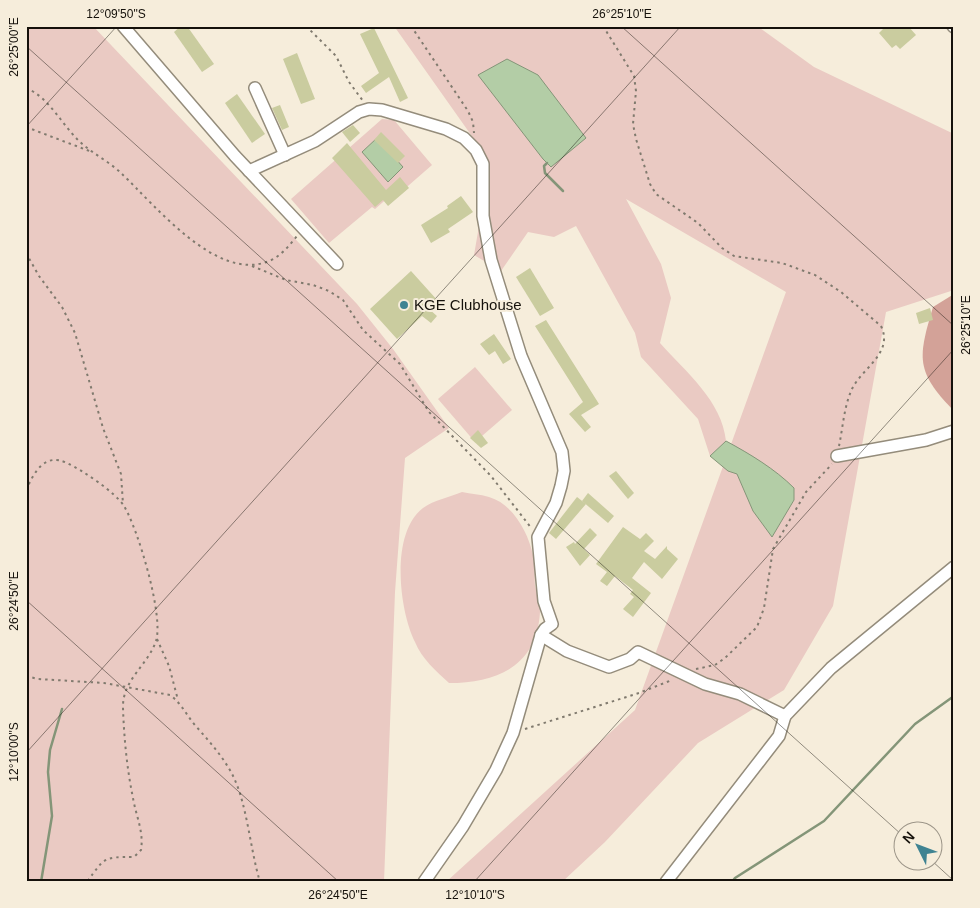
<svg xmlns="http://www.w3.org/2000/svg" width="980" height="908" viewBox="0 0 980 908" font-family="Helvetica,sans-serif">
<rect width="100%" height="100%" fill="#f6eddb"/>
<g fill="#eacac3">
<path d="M26 26H93L357 304 393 349 449 428 405 458 395 592 384 882H26Z"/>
<path d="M394 26H757L814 67 954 134V290L886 312 833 606 784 690 698 743 605 842 562 882H446L635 710 786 292 626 199 661 264 671 298 660 343C686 372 722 401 726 441L710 456 698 419 641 357 635 333 576 226 554 237 528 232 501 271 474 255 483 203 476 142Z"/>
<path d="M382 119 394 120 432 165 393 199 390 196 375 209 372 207 329 243 291 199Z"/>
<path d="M475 367 512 410 475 442 438 399Z"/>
<path d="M462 492C471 494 480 494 489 497 513 504 528 532 533 555 536 565 534 576 535 586 537 594 540 603 540 612 537 666 497 683 449 683 436 671 422 659 415 642 399 610 390 533 423 508 434 500 450 497 462 492Z"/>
</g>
<path fill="#d3a298" d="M954 294V411C915 371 918 358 933 307Z"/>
<g fill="#b3cda6" stroke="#849578">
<path d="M507 59 538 75 586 138 551 167 543 159 478 75Z"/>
<path d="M377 138 403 167 388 182 362 152Z"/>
<path d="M726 441C750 454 775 469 794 488V500L772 537 753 511 737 474 728 471 710 456Z"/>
</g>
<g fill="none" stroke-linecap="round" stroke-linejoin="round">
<g stroke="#849578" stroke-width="2.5">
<path d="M547 163 544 166 545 173 563 191"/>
<path d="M41 882 52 816 48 772 50 750 62 709"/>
<path d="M732 882 735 878 824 821 915 724 954 696"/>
</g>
</g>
<g fill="#cacc9f">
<path d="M181 26H187L214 64 202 72 174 32Z"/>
<path d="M886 26H908L916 35 900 49 896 45 892 48 879 33Z"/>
<path d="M374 28 408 98 400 102 389 77 366 93 361 86 379 73 360 34Z"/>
<path d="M297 53 315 99 301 104 283 59Z"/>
<path d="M237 94 265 134 252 143 225 103Z"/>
<path d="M280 105 289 127 282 130 272 108Z"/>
<path d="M353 125 360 133 350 142 342 132Z"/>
<path d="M381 132 405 156 398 163 374 140Z"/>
<path d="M347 143 386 190 400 177 409 188 388 206 383 200 375 207 332 158Z"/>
<path d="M461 196 473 212 448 229 450 232 431 243 421 225 448 208 447 206Z"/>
<path d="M530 268 554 308 540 316 516 277Z"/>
<path d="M411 271 438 301 429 309 437 316 431 323 422 316 397 339 370 309Z"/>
<path d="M930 308 933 320 919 324 916 313Z"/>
<path d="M546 320 599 404 581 415 591 427 585 432 569 414 583 402 535 326Z"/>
<path d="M494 334 511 359 503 364 495 351 489 355 480 344Z"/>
<path d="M478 430 488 443 481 448 470 438Z"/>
<path d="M616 471 634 493 628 499 609 476Z"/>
<path d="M588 493 614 516 608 523 582 501Z"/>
<path d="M577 497 586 504 556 539 549 533Z"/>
<path d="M623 527 640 539 646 533 654 541 644 551 655 559 667 546V549L678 559 662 579 644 562 632 578 651 593 633 617 623 609 634 597 630 594 633 590 615 576 607 586 600 581 607 572 596 564Z"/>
<path d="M590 528 597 535 584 549 590 555 580 566 566 547 574 542 575 544Z"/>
</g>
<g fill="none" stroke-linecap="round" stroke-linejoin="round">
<g stroke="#948c7b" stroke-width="14">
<g id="minor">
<path d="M123 26 235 156 337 264"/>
<path d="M953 26 954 27"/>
<path d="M255 88 285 155"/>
<path d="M249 171 315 141 359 112 369 109 382 110 446 129 464 138 476 150 483 164V216L491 260 521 356 562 452 564 471 561 486 556 503 538 537 544 601 552 624 545 629 541 635 513 733 496 770 463 826 424 882"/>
<path d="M837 456 926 440 954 431"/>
<path d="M541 635 567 651 609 667 630 659 638 652 705 684 740 694 785 716"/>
<path d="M666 882 779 736 785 716 831 668 954 567"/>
</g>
</g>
<g stroke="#807a6e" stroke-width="2" stroke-dasharray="2.5 4" stroke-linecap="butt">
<path d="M306 26 336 56 349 82 363 101"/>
<path d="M411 26 468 111 473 122 474 133"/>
<path d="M603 26 634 76 636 91 633 124 636 139 650 184 656 194 698 223 722 248 734 256 782 263 815 275 841 292 881 326C894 353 862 368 852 389 844 406 843 427 839 446"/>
<path d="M26 88C49 97 62 125 80 142 93 154 110 162 122 174 155 205 217 283 269 261 280 257 289 246 297 236"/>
<path d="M26 127 92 152"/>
<path d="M26 253 39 276 62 307 75 333 103 428 121 474 123 504"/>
<path d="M252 266 286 280 313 285 329 291 343 300 363 330 400 364 429 412 491 476 532 529"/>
<path d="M26 490C34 473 44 452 67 463 82 470 115 492 124 506 138 529 164 616 156 641 148 665 122 680 123 708 124 738 127 769 133 798 136 816 144 832 141 850L134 857C103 857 105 857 87 882"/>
<path d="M157 639 169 666 178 700"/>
<path d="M696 669 715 665 725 658 757 627 764 608 773 549 806 492 832 464"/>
<path d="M26 676 38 679 104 683 170 695C181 703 186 714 194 724 208 740 222 755 232 774 247 802 250 849 260 882"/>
<path d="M525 729 639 693 672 680"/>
</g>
<use href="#minor" stroke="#fff" stroke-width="11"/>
</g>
<path fill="none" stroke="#15110b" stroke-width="1" stroke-opacity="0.45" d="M621 26 954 326M26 46 902 835M26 127 117 26M26 600 339 882M26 753 681 26M931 860 954 881M474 882 954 349"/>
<circle fill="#3f8392" stroke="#f6eddb" stroke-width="2" cx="404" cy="305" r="5"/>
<g text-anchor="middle" stroke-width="4" stroke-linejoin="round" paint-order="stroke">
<g font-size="15" fill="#15110b" stroke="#f6eddb" text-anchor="start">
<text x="414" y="310">KGE Clubhouse</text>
</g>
</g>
<rect width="980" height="908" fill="none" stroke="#f6eddb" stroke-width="55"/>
<g transform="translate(918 846) rotate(312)"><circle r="24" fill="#f6eddb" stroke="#9c9588"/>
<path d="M0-4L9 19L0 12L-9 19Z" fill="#3f8392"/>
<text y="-8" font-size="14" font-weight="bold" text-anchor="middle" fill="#15110b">N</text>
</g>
<rect x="28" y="28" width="924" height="852" fill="none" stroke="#15110b" stroke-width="2"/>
<g font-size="12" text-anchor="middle" fill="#15110b">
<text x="116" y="18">12°09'50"S</text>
<text x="622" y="18">26°25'10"E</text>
<text transform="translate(14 47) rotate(-90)" y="4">26°25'00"E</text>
<text transform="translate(966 325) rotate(-90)" y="4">26°25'10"E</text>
<text transform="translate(14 601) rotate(-90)" y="4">26°24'50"E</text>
<text transform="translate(14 752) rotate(-90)" y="4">12°10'00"S</text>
<text x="338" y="899">26°24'50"E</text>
<text x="475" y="899">12°10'10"S</text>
</g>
</svg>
